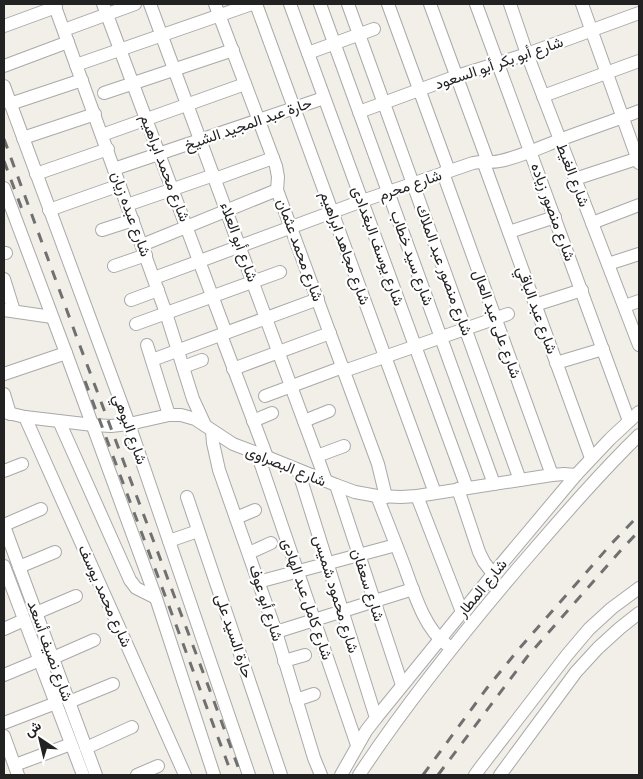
<svg xmlns="http://www.w3.org/2000/svg" width="643" height="779" viewBox="0 0 643 779" font-family="Karla,Vazirmatn,sans-serif">
<rect width="100%" height="100%" fill="#f2efe9"/>
<g fill="none" stroke-linecap="round" stroke-linejoin="round">
<g stroke="#a9a9a9" stroke-width="14">
<g id="minor">
<path d="M54 4 166 313 193 399 205 425"/>
<path d="M103 4 226 333"/>
<path d="M150 4 326 481"/>
<path d="M215 4 276 166 278 177 277 190 378 464 386 497"/>
<path d="M256 4 435 493"/>
<path d="M290 4 467 488"/>
<path d="M320 4 494 484"/>
<path d="M348 4 520 480"/>
<path d="M388 4 449 171"/>
<path d="M430 4 488 162"/>
<path d="M476 4 629 421"/>
<path d="M510 4 527 54 639 345"/>
<path d="M582 4 639 163"/>
<path d="M4 26 56 7"/>
<path d="M64 30 135 4"/>
<path d="M308 53 374 29"/>
<path d="M76 65 252 4"/>
<path d="M4 66 68 42"/>
<path d="M4 86 129 424 249 775"/>
<path d="M104 93 233 50"/>
<path d="M543 96 639 61"/>
<path d="M10 104 82 80"/>
<path d="M359 112 457 76 527 54 639 13"/>
<path d="M102 135 245 84"/>
<path d="M23 138 95 114"/>
<path d="M483 161 591 458"/>
<path d="M114 169 324 98"/>
<path d="M443 173 552 475"/>
<path d="M36 174 108 149"/>
<path d="M215 179 273 158"/>
<path d="M575 179 639 158"/>
<path d="M4 188 66 353 156 598 214 775"/>
<path d="M127 205 214 175"/>
<path d="M49 210 120 185"/>
<path d="M592 223 639 205"/>
<path d="M102 230 133 220"/>
<path d="M509 232 555 217"/>
<path d="M142 245 277 190"/>
<path d="M4 253H6"/>
<path d="M608 264 639 254"/>
<path d="M114 266 146 255"/>
<path d="M154 278 362 201 473 163C482 161 491 163 500 161 523 156 541 147 562 139 588 129 614 121 639 111"/>
<path d="M4 279 14 311"/>
<path d="M131 300 158 290"/>
<path d="M535 305 582 290"/>
<path d="M625 306 639 301"/>
<path d="M4 310 52 317"/>
<path d="M136 324 280 272"/>
<path d="M221 335 267 457"/>
<path d="M147 345 169 415"/>
<path d="M152 360 318 299"/>
<path d="M556 363 603 349"/>
<path d="M183 367 202 360"/>
<path d="M233 369 330 333"/>
<path d="M344 371 508 314"/>
<path d="M4 374 66 353"/>
<path d="M4 394 10 414"/>
<path d="M265 396 343 367"/>
<path d="M4 412 25 417 93 425 111 426 129 424 169 415H181L195 419 233 444 267 457 336 485 355 492 377 496 401 497 417 496 552 475 564 474 576 475"/>
<path d="M25 417 185 775"/>
<path d="M59 421 130 580 136 588 156 598"/>
<path d="M253 421 272 413"/>
<path d="M304 421 329 411"/>
<path d="M212 431 213 443 219 470 276 632 314 758 321 775"/>
<path d="M257 453 357 745"/>
<path d="M317 456 344 446"/>
<path d="M298 470 376 718"/>
<path d="M4 471 22 464"/>
<path d="M336 485 402 685"/>
<path d="M458 489 479 552 484 562 493 574"/>
<path d="M377 496C385 517 394 539 402 560 412 586 423 628 446 644"/>
<path d="M417 496 462 612"/>
<path d="M187 497 281 775"/>
<path d="M236 518 255 510"/>
<path d="M4 525 41 509"/>
<path d="M4 526 96 775"/>
<path d="M169 541 198 531"/>
<path d="M249 553 271 543"/>
<path d="M4 566 83 775"/>
<path d="M19 567 55 552"/>
<path d="M258 582 396 545"/>
<path d="M36 613 76 596"/>
<path d="M4 629 24 620"/>
<path d="M276 632 413 589"/>
<path d="M53 658 94 640"/>
<path d="M284 661 305 655"/>
<path d="M4 675 40 660"/>
<path d="M296 700 314 694"/>
<path d="M69 702 113 684"/>
<path d="M4 723 56 703"/>
<path d="M4 736 18 775"/>
<path d="M86 748 132 727"/>
<path d="M15 765 71 744"/>
<path d="M137 775 158 766"/>
<path d="M341 775 366 731 376 718 493 574 576 475 610 439 639 412"/>
<path d="M359 775C407 702 463 633 519 567 558 522 597 476 639 435"/>
<path d="M475 775 480 768 567 655 589 629 612 608 639 588"/>
<path d="M500 775 576 672 598 648 620 628 639 613"/>
</g>
</g>
<use href="#minor" stroke="#fff" stroke-width="12"/>
<g stroke="#707070" stroke-width="3" stroke-dasharray="10 10" stroke-linecap="butt">
<path d="M4 139 77 338 215 704 241 775"/>
<path d="M4 161 23 212"/>
<path d="M85 381 232 775"/>
<path d="M423 775 487 688 518 650 612 543 639 515"/>
<path d="M438 775 527 657 621 550 639 531"/>
</g>
</g>
<g text-anchor="middle" stroke-width="4.5" stroke-linejoin="round" paint-order="stroke">
<g font-size="15" fill="#222" stroke="#fff">
<text transform="translate(499 63) rotate(-19)" y="5">شارع أبو بكر أبو السعود</text>
<text transform="translate(248 124) rotate(-19)" y="5">حارة عبد المجيد الشيخ</text>
<text transform="translate(165 168) rotate(69)" y="5">شارع محمد ابراهيم</text>
<text transform="translate(573 175) rotate(69)" y="5">شارع الغيط</text>
<text transform="translate(410 185) rotate(-19)" y="5">شارع محرم</text>
<text transform="translate(553 212) rotate(70)" y="5">شارع منصور زياده</text>
<text transform="translate(131 214) rotate(70)" y="5">شارع عبده زيان</text>
<text transform="translate(239 242) rotate(70)" y="5">شارع أبو العلاء</text>
<text transform="translate(378 246) rotate(70)" y="5">شارع يوسف البغدادى</text>
<text transform="translate(345 248) rotate(70)" y="5">شارع مجاهد ابراهيم</text>
<text transform="translate(300 250) rotate(70)" y="5">شارع محمد عثمان</text>
<text transform="translate(412 258) rotate(70)" y="5">شارع سيد خطاب</text>
<text transform="translate(444 270) rotate(70)" y="5">شارع منصور عبد الملاك</text>
<text transform="translate(537 310) rotate(70)" y="5">شارع عبد الباقي</text>
<text transform="translate(497 324) rotate(70)" y="5">شارع على عبد العال</text>
<text transform="translate(130 429) rotate(70)" y="5">شارع البوهي</text>
<text transform="translate(286 466) rotate(22)" y="5">شارع البصراوى</text>
<text transform="translate(368 585) rotate(72)" y="5">شارع سعفان</text>
<text transform="translate(482 588) rotate(-51)" y="5">شارع المطار</text>
<text transform="translate(336 594) rotate(73)" y="5">شارع محمود شميس</text>
<text transform="translate(105 596) rotate(66)" y="5">شارع محمد يوسف</text>
<text transform="translate(307 599) rotate(71)" y="5">شارع كامل عبد الهادى</text>
<text transform="translate(266 603) rotate(72)" y="5">شارع أبو عوف</text>
<text transform="translate(234 636) rotate(71)" y="5">حارة السيد على</text>
<text transform="translate(50 651) rotate(70)" y="5">شارع نصيف أسعد</text>
</g>
</g>
<rect width="643" height="779" fill="none" stroke="#222222" stroke-width="10"/>
<g transform="translate(40 739) rotate(325)" stroke="#ffffff" stroke-width="4" paint-order="stroke">
<path d="M0-4L9 19L0 12L-9 19Z" fill="#222222"/>
<text y="-8" font-size="14" font-weight="bold" text-anchor="middle" fill="#222222">ش</text>
</g>
</svg>
